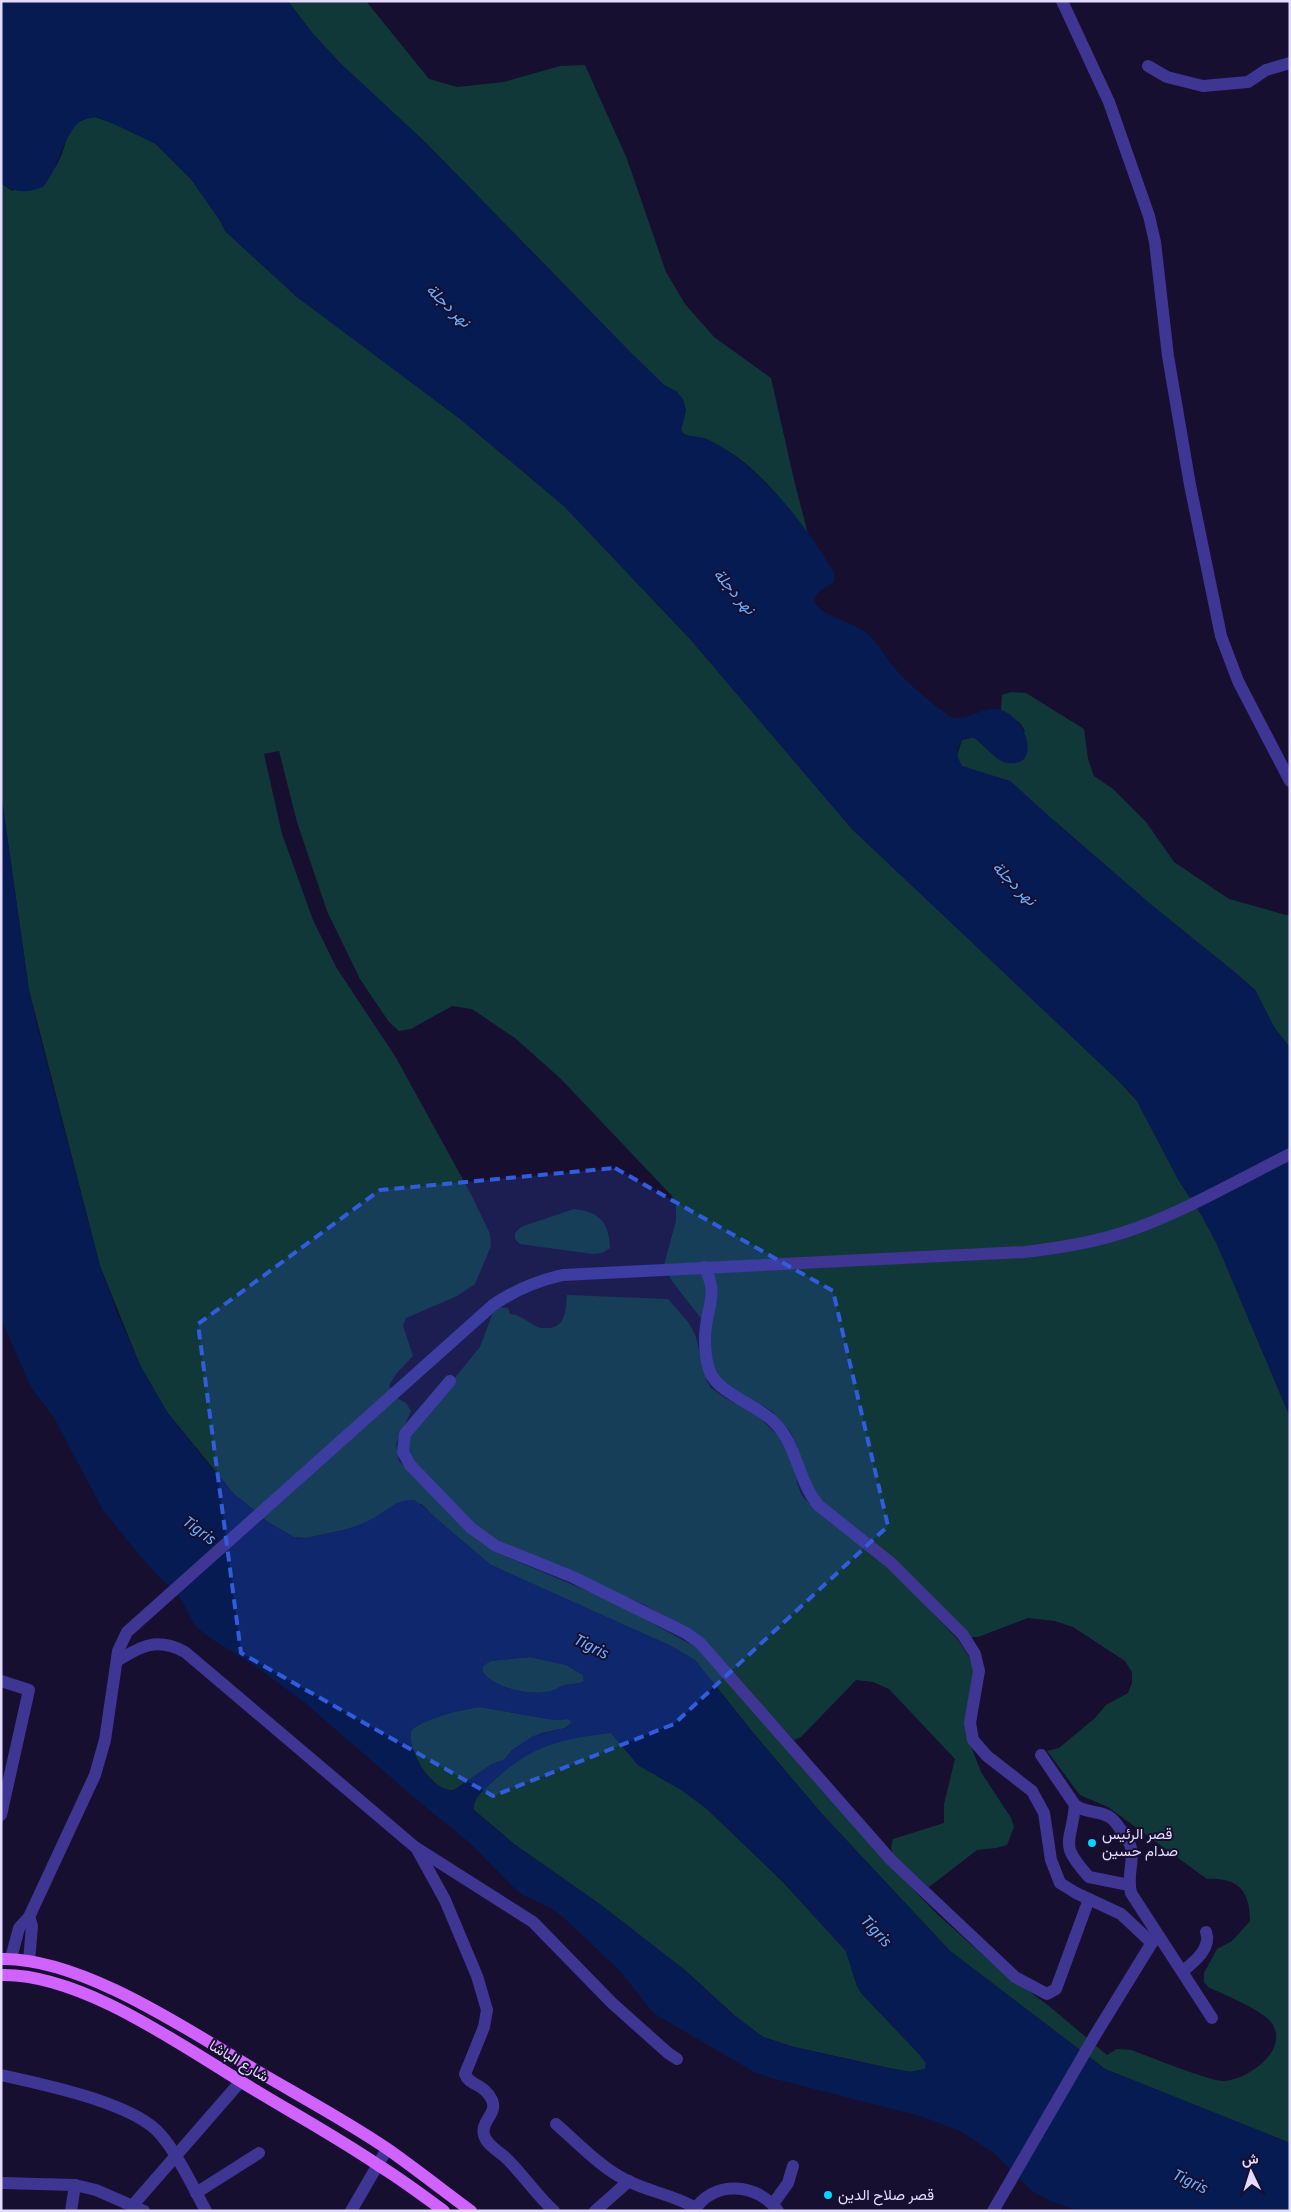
<svg xmlns="http://www.w3.org/2000/svg" width="1291" height="2212" viewBox="0 0 1291 2212" font-family="'Fira Sans Condensed',Vazirmatn,sans-serif">
<rect width="100%" height="100%" fill="#170f2f"/>
<g fill="#113839" fill-rule="evenodd">
<path d="M288 1H366L429 79 457 87 504 82 560 66 585 65 627 159 666 272 685 304 714 337 771 378 794 480 808 534C784 503 757 466 721 447 710 441 696 440 684 434L681 430 686 410 677 392 664 385 632 354 426 143 341 64 313 34Z"/>
<path d="M95 117 120 126 156 144 191 179 221 222 225 231 297 297 459 418 564 506 691 640 852 829 1116 1078 1137 1101 1179 1181 1202 1216 1217 1244 1290 1417V2143L1105 2069 950 1951 822 1814 755 1735 695 1660 669 1645 491 1565 442 1525 422 1504 397 1503 368 1522 348 1529 306 1538 293 1537 268 1522 234 1494 167 1412 140 1365 100 1266 29 990 1 793V183L12 191C22 186 49 176 54 169 70 148 61 121 95 117ZM279 751 297 822 327 911 360 979 389 1022 399 1031 411 1029 452 1006 472 1009 515 1038 561 1079 672 1196 676 1202V1221L664 1265 672 1281 703 1321 713 1368 723 1383 772 1411 790 1431 796 1444 815 1494 819 1500 971 1637H978L1028 1618 1055 1621 1073 1627 1125 1661 1132 1672V1683L1128 1693 1106 1705 1095 1718 1059 1748 1047 1751 1080 1795 1108 1807 1207 1879C1238 1877 1250 1891 1250 1921L1232 1941 1217 1949 1204 1973V1982L1208 1987C1223 1994 1262 2010 1271 2022 1291 2049 1249 2079 1225 2081 1211 2082 1148 2056 1131 2050L1117 2049 1107 2055 1049 2006 994 1965 937 1914 886 1861 701 1650 611 1601 495 1552 480 1541 399 1461 396 1444 411 1411 406 1403 395 1397 389 1385 396 1374 413 1356 403 1326 406 1318 457 1296 475 1284 491 1246 490 1234 471 1194 395 1056 336 967 313 920 282 834 264 754Z"/>
<path d="M1011 692 1026 693 1084 729 1088 759 1094 776 1113 789 1146 822 1174 862 1229 899 1286 915 1290 914V1048L1274 1027 1255 990 1232 970 1149 903 1043 811 1010 781 962 767 957 756 962 740 974 737 990 752 1025 731 1020 723 1001 710 1002 695Z"/>
<path d="M574 1209C600 1212 609 1223 610 1248L602 1253 593 1254 520 1244 515 1239V1233L521 1227Z"/>
<path d="M567 1295 668 1299 688 1322 695 1334 707 1381 711 1388 725 1398 756 1414 779 1437 794 1465 797 1483 802 1496 814 1508 883 1560 959 1641 971 1660 974 1673 967 1736 981 1772 1011 1818 1014 1827 1007 1845 996 1848 977 1850 929 1887 893 1855 891 1847 893 1839 944 1823V1804L955 1759 889 1689 873 1682 856 1680 801 1737 794 1740 695 1634 645 1605 509 1547 476 1527 412 1462 406 1443 413 1429 480 1347 495 1307 508 1308 510 1314C521 1315 526 1321 535 1326 540 1329 545 1328 551 1328 566 1325 566 1308 567 1295Z"/>
<path d="M530 1657 566 1665 583 1675 584 1681C578 1685 571 1683 565 1685 559 1687 554 1691 547 1692 528 1695 493 1688 482 1671L483 1666 490 1661Z"/>
<path d="M480 1707 554 1720 568 1719 572 1722 565 1728 541 1733 512 1750 504 1760 492 1764 454 1790C433 1794 406 1749 411 1731 422 1719 463 1709 480 1707Z"/>
<path d="M611 1732 638 1765 683 1791 707 1809 783 1882 846 1951 857 1986 862 1994 920 2055 926 2063 925 2069 910 2072 889 2068 794 2047 763 2037 735 2016 686 1971 601 1905 514 1844 474 1810C472 1799 482 1792 489 1785 531 1745 556 1740 611 1732Z"/>
</g>
<g fill="#051b52" fill-rule="evenodd">
<path d="M1 1H288L313 34 341 64 426 143 632 354 664 385 677 392 683 399 686 410 681 430 684 434C691 437 700 436 707 439 762 466 804 523 835 574L834 582C826 588 816 590 814 601 818 614 851 622 862 630 876 638 882 653 892 665 908 684 929 701 949 716 967 724 983 704 1001 710 1027 718 1042 767 1008 763 992 761 985 741 971 737L962 740C956 749 956 757 962 766L1010 781 1043 811 1149 903 1232 970 1255 990 1274 1027 1290 1048V1417L1217 1244 1202 1216 1179 1181 1137 1101 1130 1092 852 829 691 640 564 506 459 418 297 297 225 231 221 222 191 179 156 144 103 119 95 117 81 120C61 138 60 167 43 187 27 193 17 193 2 184Z"/>
<path d="M1 793 29 990 38 1029 100 1266 117 1312 140 1365 167 1412 206 1461 233 1493 268 1522 298 1539C321 1536 345 1531 366 1522 383 1515 396 1498 415 1500L491 1565 669 1645 695 1660 755 1735 822 1814 950 1951 1105 2069 1290 2143V2211H1079L1048 2200 1032 2191 994 2153 960 2131 920 2116 771 2078 754 2072 653 2013 620 1971 564 1918 551 1908 523 1895 513 1887 471 1844 417 1800 304 1702 254 1665 213 1640 196 1627 176 1591 159 1577 141 1557 103 1510 54 1418 31 1387 1 1319ZM530 1657 566 1665 583 1675 584 1681C578 1685 571 1683 565 1685 559 1687 554 1691 547 1692 528 1695 493 1688 482 1671L483 1666 490 1661ZM480 1707 554 1720 568 1719 572 1722 565 1728 533 1736 512 1750 504 1760 492 1764 454 1790C433 1794 406 1749 411 1731 422 1719 463 1709 480 1707ZM611 1733 638 1765 683 1791 707 1809 783 1882 846 1951 857 1986 862 1994 920 2055 926 2063 925 2069 910 2072 889 2068 794 2047 763 2037 735 2016 686 1971 601 1905 514 1844 474 1810C472 1799 482 1792 489 1785 531 1745 556 1740 611 1733Z"/>
</g>
<g fill="none" stroke-linecap="round" stroke-linejoin="round">
<g stroke="#3f3593" stroke-width="12">
<path d="M1062 1 1109 102 1149 216 1155 242 1168 356 1190 485 1221 636 1238 681 1290 781"/>
<path d="M1148 66 1167 77 1203 86 1248 82 1266 70 1290 63"/>
<path d="M704 1267C718 1292 709 1302 706 1326 704 1340 705 1359 710 1372 718 1393 757 1405 773 1421 798 1445 797 1479 818 1505L891 1563 963 1635 975 1654 979 1671 970 1723 973 1740 987 1756 1032 1791 1044 1813 1051 1860 1060 1883 1076 1893 1121 1914 1152 1943"/>
<path d="M450 1381 405 1434 403 1452 410 1465 471 1528 496 1546 573 1577 686 1633 700 1643 891 1860 1015 1977 1047 1994 1056 1989 1089 1899"/>
<path d="M117 1661C141 1646 157 1637 185 1652L415 1847 533 1922 612 2003 668 2053 677 2059"/>
<path d="M1 1681 29 1690 1 1815"/>
<path d="M1041 1755 1075 1805C1086 1814 1101 1810 1111 1818 1115 1821 1118 1826 1121 1830 1142 1854 1125 1866 1131 1893L1212 2018"/>
<path d="M1075 1805C1071 1846 1058 1842 1089 1877L1129 1885"/>
<path d="M418 1851 445 1900 477 1976 487 2010 484 2027 465 2074C469 2086 484 2083 492 2100 498 2114 480 2121 484 2135 486 2144 498 2151 505 2157 523 2174 536 2195 554 2211"/>
<path d="M11 1958 19 1928 29 1917 95 1775 105 1740 118 1651 127 1632 493 1305C515 1290 536 1281 563 1275L1025 1252C1059 1248 1092 1243 1125 1232 1182 1213 1236 1181 1290 1154"/>
<path d="M29 1961 32 1926 29 1917"/>
<path d="M1183 1971C1194 1962 1212 1948 1206 1932"/>
<path d="M1 2075C42 2084 135 2103 161 2135 178 2155 193 2187 206 2211"/>
<path d="M556 2124C579 2144 601 2168 628 2181 650 2192 674 2195 696 2208"/>
<path d="M1 2183 75 2185 96 2190 144 2211"/>
<path d="M196 2193 259 2153"/>
<path d="M773 2204 788 2183 793 2166"/>
<path d="M133 2205 241 2081"/>
<path d="M71 2211 75 2185"/>
<path d="M351 2211 387 2149"/>
<path d="M595 2211 629 2181"/>
<path d="M694 2211C713 2179 758 2183 778 2211"/>
<path d="M993 2211 1094 2037 1156 1936"/>
</g>
<g stroke="#d063ff" stroke-width="12">
<path d="M1 1959C77 1957 179 2024 242 2062 290 2091 344 2119 389 2150 417 2170 444 2191 471 2211"/>
<path d="M1 1975C80 1973 179 2044 245 2084 289 2111 335 2136 378 2165 401 2179 422 2195 444 2211"/>
</g>
</g>
<path fill="#315cdc" fill-opacity="0.2" stroke="#315cdc" stroke-width="4" stroke-dasharray="10 6" stroke-linejoin="round" d="M615 1168 833 1291 888 1526 674 1724 493 1796 241 1653 198 1324 380 1190Z"/>
<g fill="#08d4ff" stroke="#170f2f" stroke-width="2">
<circle cx="1092" cy="1843" r="5"/>
<circle cx="828" cy="2195" r="5"/>
</g>
<g text-anchor="middle" stroke-width="4" stroke-linejoin="round" paint-order="stroke">
<g font-size="15" fill="#e3dcff" stroke="#170f2f" text-anchor="start">
<text x="1102" y="1839">قصر الرئيس<tspan x="1102" dy="17">صدام حسين</tspan></text>
<text x="838" y="2200">قصر صلاح الدين</text>
</g>
<g font-size="15" fill="#e3dcff" stroke="#170f2f">
<text transform="translate(239 2061) rotate(31)" y="5">شارع الباشا</text>
</g>
<g font-size="16" font-style="italic" fill="#6aafff" stroke="#170f2f">
<text transform="translate(449 305) rotate(44)" y="6">نهر دجلة</text>
<text transform="translate(735 591) rotate(49)" y="6">نهر دجلة</text>
<text transform="translate(1015 883) rotate(45)" y="6">نهر دجلة</text>
<text transform="translate(200 1530) rotate(37)" y="6">Tigris</text>
<text transform="translate(592 1646) rotate(27)" y="6">Tigris</text>
<text transform="translate(877 1931) rotate(47)" y="6">Tigris</text>
<text transform="translate(1191 2181) rotate(26)" y="6">Tigris</text>
</g>
</g>
<rect width="1291" height="2212" fill="none" stroke="#e3dcff" stroke-width="5"/>
<g transform="translate(1251 2172) rotate(356)" stroke="#170f2f" stroke-width="4" paint-order="stroke">
<path d="M0-4L9 19L0 12L-9 19Z" fill="#e3dcff"/>
<text y="-8" font-size="14" font-weight="bold" text-anchor="middle" fill="#e3dcff">ش</text>
</g>
</svg>
